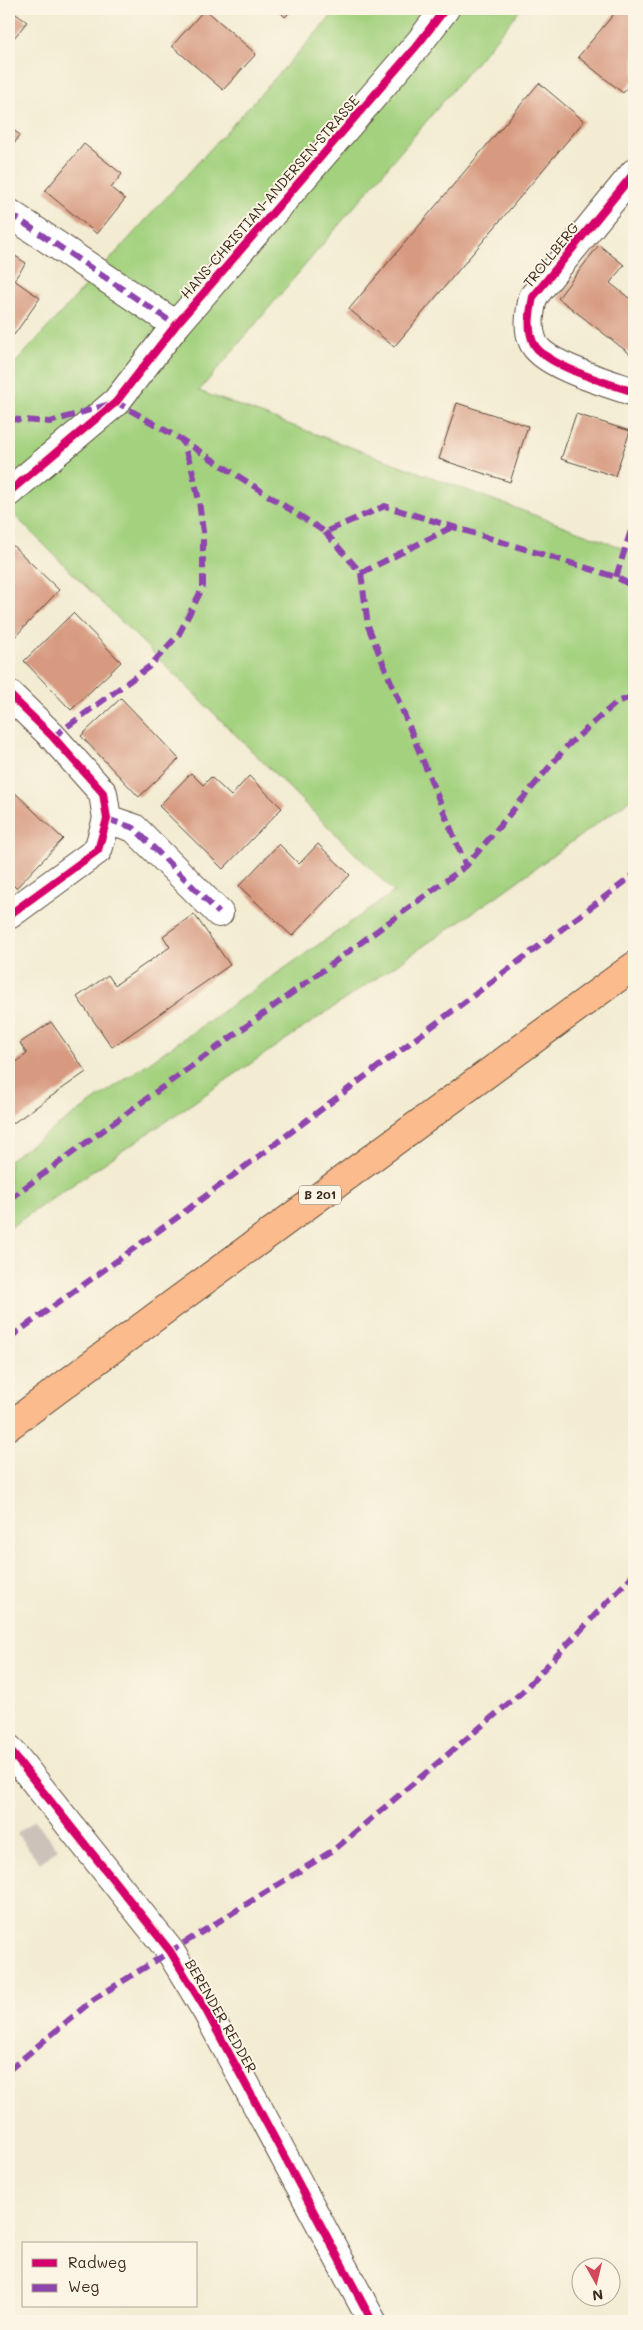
<svg xmlns="http://www.w3.org/2000/svg" width="643" height="2330" viewBox="0 0 643 2330" font-family="Mali,sans-serif">
<rect width="100%" height="100%" fill="#fcf5e5"/>
<filter id="ink" filterUnits="userSpaceOnUse"><feTurbulence type="fractalNoise" baseFrequency=".02" numOctaves="2"/><feDisplacementMap in="SourceGraphic" scale="10" xChannelSelector="R" yChannelSelector="G"/><feConvolveMatrix kernelMatrix="1 2 1 2 8 2 1 2 1" color-interpolation-filters="sRGB"/></filter>
<filter id="wash" filterUnits="userSpaceOnUse"><feTurbulence type="fractalNoise" baseFrequency=".0096" numOctaves="4" result="noise"/><feDisplacementMap in="SourceGraphic" scale="20" xChannelSelector="R" yChannelSelector="G"/><feGaussianBlur stdDeviation="1.12" result="paint"/><feColorMatrix in="noise" values="0 0 0 0 0 0 0 0 0 0 0 0 0 0 0 0 0 1.4 0 .05"/><feComposite in="paint" operator="in"/></filter>
<g filter="url(#wash)">
<rect width="100%" height="100%" fill="#f3ecd3"/>
<path fill="#cdc2b9" d="M34 1820 58 1849 40 1863 17 1834Z"/>
<path fill="#a3d17e" stroke="#6f7e4e" d="M338 9H521L199 391 634 552V797L494 898 9 1228V1160L394 892 9 510V370Z"/>
<g id="blocks">
<g fill="#d79a80">
<path d="M9 9 27 22 9 44Z"/>
<path d="M205 9 256 54 223 90 172 46Z"/>
<path d="M277 9H293L285 17Z"/>
<path d="M618 9H634V79L623 93 578 57Z"/>
<path d="M539 83 584 121 394 347 349 309Z"/>
<path d="M9 127 20 135 9 151Z"/>
<path d="M84 144 122 174 111 188 125 199 97 234 45 191Z"/>
<path d="M599 245 624 265 610 283 634 302V357L558 298Z"/>
<path d="M9 252 26 263 14 280 40 298 14 335 9 331Z"/>
<path d="M457 403 528 426 510 482 439 459Z"/>
<path d="M576 414 630 431 615 476 561 459Z"/>
<path d="M9 542 59 590 11 641 9 638Z"/>
<path d="M73 613 121 662 71 710 24 661Z"/>
<path d="M121 698 179 759 139 797 81 736Z"/>
<path d="M191 773 203 785 211 777 231 796 249 776 282 808 223 869 159 806Z"/>
<path d="M9 787 63 839 16 888 9 881Z"/>
<path d="M279 844 299 864 318 844 350 875 292 936 239 886Z"/>
<path d="M194 914 230 965 112 1047 77 997 108 975 115 985 170 947 163 936Z"/>
<path d="M51 1022 86 1072 9 1126V1067L27 1054 20 1043Z"/>
</g>
</g>
</g>
<g filter="url(#ink)">
<use href="#blocks" fill-opacity="0" stroke="#574739" stroke-width="1"/>
<g fill="none" stroke-linecap="round" stroke-linejoin="round">
<g stroke="#574739" stroke-width="30">
<g id="street">
<path d="M634 173 533 297C530 312 527 328 533 342 542 365 611 384 634 392"/>
<path d="M9 213 176 325"/>
<path d="M9 492 116 402 176 325 419 43 445 9"/>
<path d="M9 694 53 737 103 793 107 819 98 850 9 915"/>
<path d="M107 819 134 828 219 913"/>
<path d="M9 1749 170 1951 207 2012 372 2321"/>
</g>
</g>
<g stroke="#574739" stroke-width="30">
<path id="primary" d="M9 1426 174 1303 634 966"/>
</g>
<use href="#street" stroke="#fff" stroke-width="28"/>
<use href="#primary" stroke="#fbbb8d" stroke-width="28"/>
<g stroke="#8e44ad" stroke-width="6" stroke-dasharray="12 6" stroke-linecap="butt">
<path d="M9 213 176 325"/>
<path d="M9 419 50 422 116 402 182 440 325 532 385 506 616 577 634 587"/>
<path d="M325 532 361 573 368 626 466 866"/>
<path d="M361 573 454 526"/>
<path d="M616 577 634 521"/>
<path d="M53 737 150 666 179 634 203 587V532L199 501 192 469 182 440"/>
<path d="M107 819 134 828 219 913"/>
<path d="M9 1199 466 866 567 746 617 702 634 696"/>
<path d="M9 1338 175 1219 634 875"/>
<path d="M9 2070 94 1999 335 1849 521 1693 634 1574"/>
</g>
<g stroke="#fcf5e5" stroke-width="11">
<g id="cycleway">
<path d="M634 173 533 297C530 312 527 328 533 342 542 365 611 384 634 392"/>
<path d="M9 492 116 402 176 325 419 43 445 9"/>
<path d="M9 694 53 737 103 793 107 819 98 850 9 915"/>
<path d="M9 1749 170 1951 207 2012 372 2321"/>
</g>
</g>
<use href="#cycleway" stroke="#d6006c" stroke-width="8"/>
</g>
</g>
<g text-anchor="middle" stroke-width="4" stroke-linejoin="round" paint-order="stroke">
<rect fill="#fcf5e5" stroke="#75675a" stroke-width="1" x="299" y="1185.5" width="42" height="19" rx="4"/>
<g font-size="12" font-weight="bold" fill="#3b2a1e">
<text x="320" y="1199">B 201</text>
</g>
<g font-size="14" fill="#3b2a1e" stroke="#fcf5e5">
<text transform="translate(270 197) rotate(-49)" y="5">HANS-CHRISTIAN-ANDERSEN-STRASSE</text>
<text transform="translate(551 255) rotate(-51)" y="5">TROLLBERG</text>
<text transform="translate(221 2016) rotate(60)" y="5">BERENDER REDDER</text>
</g>
</g>
<rect width="643" height="2330" fill="none" stroke="#fcf5e5" stroke-width="30"/>
<rect x="22" y="2242" width="175" height="65" fill="#fcf5e5" stroke="#afa495"/>
<rect x="32" y="2259" width="25" height="8" fill="#d6006c" stroke="#afa495"/>
<text x="68" y="2268" font-size="15" fill="#3b2a1e">Radweg</text>
<rect x="32" y="2284" width="25" height="8" fill="#8e44ad" stroke="#afa495"/>
<text x="68" y="2292" font-size="15" fill="#3b2a1e">Weg</text>
<g transform="translate(596 2282) rotate(172)"><circle r="24" fill="#fcf5e5" stroke="#afa495"/>
<path d="M0-4L9 19L0 12L-9 19Z" fill="#d1495b"/>
<text y="-8" font-size="14" font-weight="bold" text-anchor="middle" fill="#3b2a1e">N</text>
</g>
</svg>
